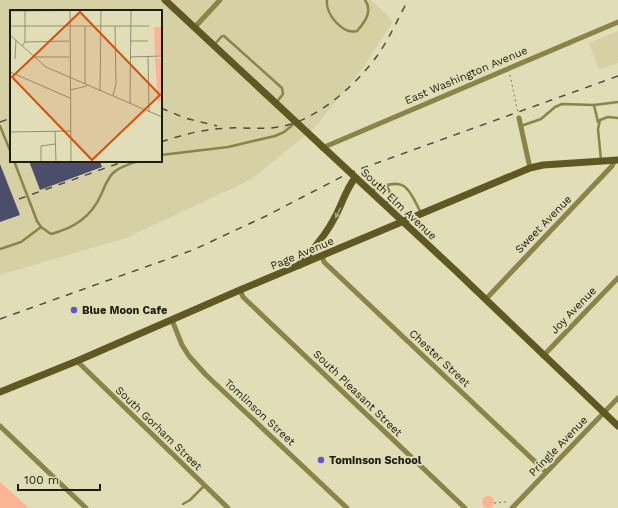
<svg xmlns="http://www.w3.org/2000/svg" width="618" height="508" viewBox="0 0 618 508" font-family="'Work Sans',sans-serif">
<rect width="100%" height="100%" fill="#e0ddb7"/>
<g fill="#d5d1a4" fill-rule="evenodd">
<path d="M0 0H371L393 21 363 68 314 128 252 179 126 238 0 275ZM11 11H161V161H11Z"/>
<path d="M618 31V63L599 69 589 43Z"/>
</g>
<g fill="#fbb496">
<path d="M0 482 29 508H0Z"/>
<circle cx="488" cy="502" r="6"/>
</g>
<g fill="#4c4d6b">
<path d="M29 161H100L102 167 40 190Z"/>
<path d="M0 164 20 215 0 222Z"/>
</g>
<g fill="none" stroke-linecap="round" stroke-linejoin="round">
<g stroke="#7b795f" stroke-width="1" stroke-dasharray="2 3" stroke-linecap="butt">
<path d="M510 75 518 113"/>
<path d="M494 503 506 502"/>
</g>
<g stroke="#898447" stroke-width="2.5">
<path d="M327 0C325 14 343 35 357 31 365 22 373 11 365 0"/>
<path d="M214 45 222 36H224L282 88 283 94 276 103"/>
<path d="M598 122 594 105 618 102"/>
<path d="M0 126 11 153"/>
<path d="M521 126 541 119 555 107 562 104 594 105"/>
<path d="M161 155 228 147 249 142 275 136 284 132 295 123"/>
<path d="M601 160 598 129 600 120 608 117 618 118"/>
<path d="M14 161 37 221 41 227 51 234C74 228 91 217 101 195 104 188 107 179 113 173 119 167 130 164 138 161"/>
<path d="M386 185C391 193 392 196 386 204"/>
<path d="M371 191C404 176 407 185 421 213"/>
<path d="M0 249 21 242 41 227"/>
<path d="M183 504 190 500 204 486"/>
</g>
<g stroke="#898447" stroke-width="5">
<path d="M194 28 220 0"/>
<path d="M519 118 530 168"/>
<path d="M322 148 618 22"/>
<path d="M322 256 324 262 546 472"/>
<path d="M240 290 243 297 465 508"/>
<path d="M485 300 612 166 614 161"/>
<path d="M172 320 182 345 189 356 206 375 347 508"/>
<path d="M543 356 618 278"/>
<path d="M77 361 228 508"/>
<path d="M0 426 86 508"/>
<path d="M512 508 618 398"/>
</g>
<g stroke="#5e5922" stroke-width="7">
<path d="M165 0 456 271 618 426"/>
<path d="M299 265C313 250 326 235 335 217 342 204 346 189 355 178"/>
<path d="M0 392 77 361 240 290 530 168 543 165 618 160"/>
</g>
<g stroke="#4f4e3a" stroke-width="1.5" stroke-dasharray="7 7" stroke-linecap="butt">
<path d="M161 108 185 118 217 126"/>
<path d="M0 122 11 118"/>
<path d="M161 142C184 134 205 129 229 128 245 127 262 130 278 127 315 122 355 86 377 56 389 39 398 19 408 0"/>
<path d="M19 199 125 161"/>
<path d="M0 319 193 250 266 216 349 173 618 76"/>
</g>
</g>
<defs><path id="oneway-solid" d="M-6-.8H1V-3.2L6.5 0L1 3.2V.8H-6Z"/></defs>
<use fill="#a6a274" href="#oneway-solid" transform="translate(338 213) rotate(117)"/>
<g fill="#6355ce" stroke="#e0ddb7" stroke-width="1.5">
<circle cx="74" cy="310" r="4"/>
<circle cx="321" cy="460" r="4"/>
</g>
<g text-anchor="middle" stroke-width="4" stroke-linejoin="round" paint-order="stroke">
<g font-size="11" fill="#1d1c0e" stroke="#e0ddb7">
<text transform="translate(466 75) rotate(-23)" y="4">East Washington Avenue</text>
<text transform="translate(399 204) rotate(43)" y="4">South Elm Avenue</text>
<text transform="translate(543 224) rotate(-46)" y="4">Sweet Avenue</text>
<text transform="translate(302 253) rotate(-23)" y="4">Page Avenue</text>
<text transform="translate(573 310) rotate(-46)" y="4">Joy Avenue</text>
<text transform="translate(440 358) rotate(43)" y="4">Chester Street</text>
<text transform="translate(358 393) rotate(44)" y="4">South Pleasant Street</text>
<text transform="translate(260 412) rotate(43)" y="4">Tomlinson Street</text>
<text transform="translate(159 428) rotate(44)" y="4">South Gorham Street</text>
<text transform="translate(558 446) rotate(-46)" y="4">Pringle Avenue</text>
</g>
<g font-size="11" font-weight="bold" fill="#1d1c0e" stroke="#e0ddb7" text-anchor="start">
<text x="82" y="314">Blue Moon Cafe</text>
<text x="329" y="464">Tominson School</text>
</g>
</g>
<g transform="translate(10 10)">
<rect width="152" height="152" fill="#e0ddb7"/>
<path d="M144 17H151L152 45H145ZM145 47 152 50V87L148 94Z" fill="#fbb496"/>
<path fill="none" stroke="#929073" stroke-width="1" d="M60 0 61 152M0 1 136 0M0 16H139M75 16V74M0 25 36 57 152 107M120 31H138M15 32 59 31M12 36 15 32V1M138 46 139 102M24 47H59M120 47 152 46M5 49 6 30M0 62 60 88M60 80 77 76M90 81 91 1M103 86 106 74 105 16M120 93 121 1M45 121 46 152M0 122 61 121M31 152V136L45 134"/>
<path fill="#d4530c" fill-opacity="0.15" stroke="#d4530c" stroke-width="2" d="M70 2 150 85 82 150 2 67Z"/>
<rect width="152" height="152" fill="none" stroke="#1d1c0e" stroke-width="2"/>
</g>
<path d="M18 484v6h82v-6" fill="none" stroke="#1d1c0e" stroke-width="2"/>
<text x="24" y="484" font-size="12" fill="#1d1c0e" stroke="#e0ddb7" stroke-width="3" paint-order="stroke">100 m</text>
</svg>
